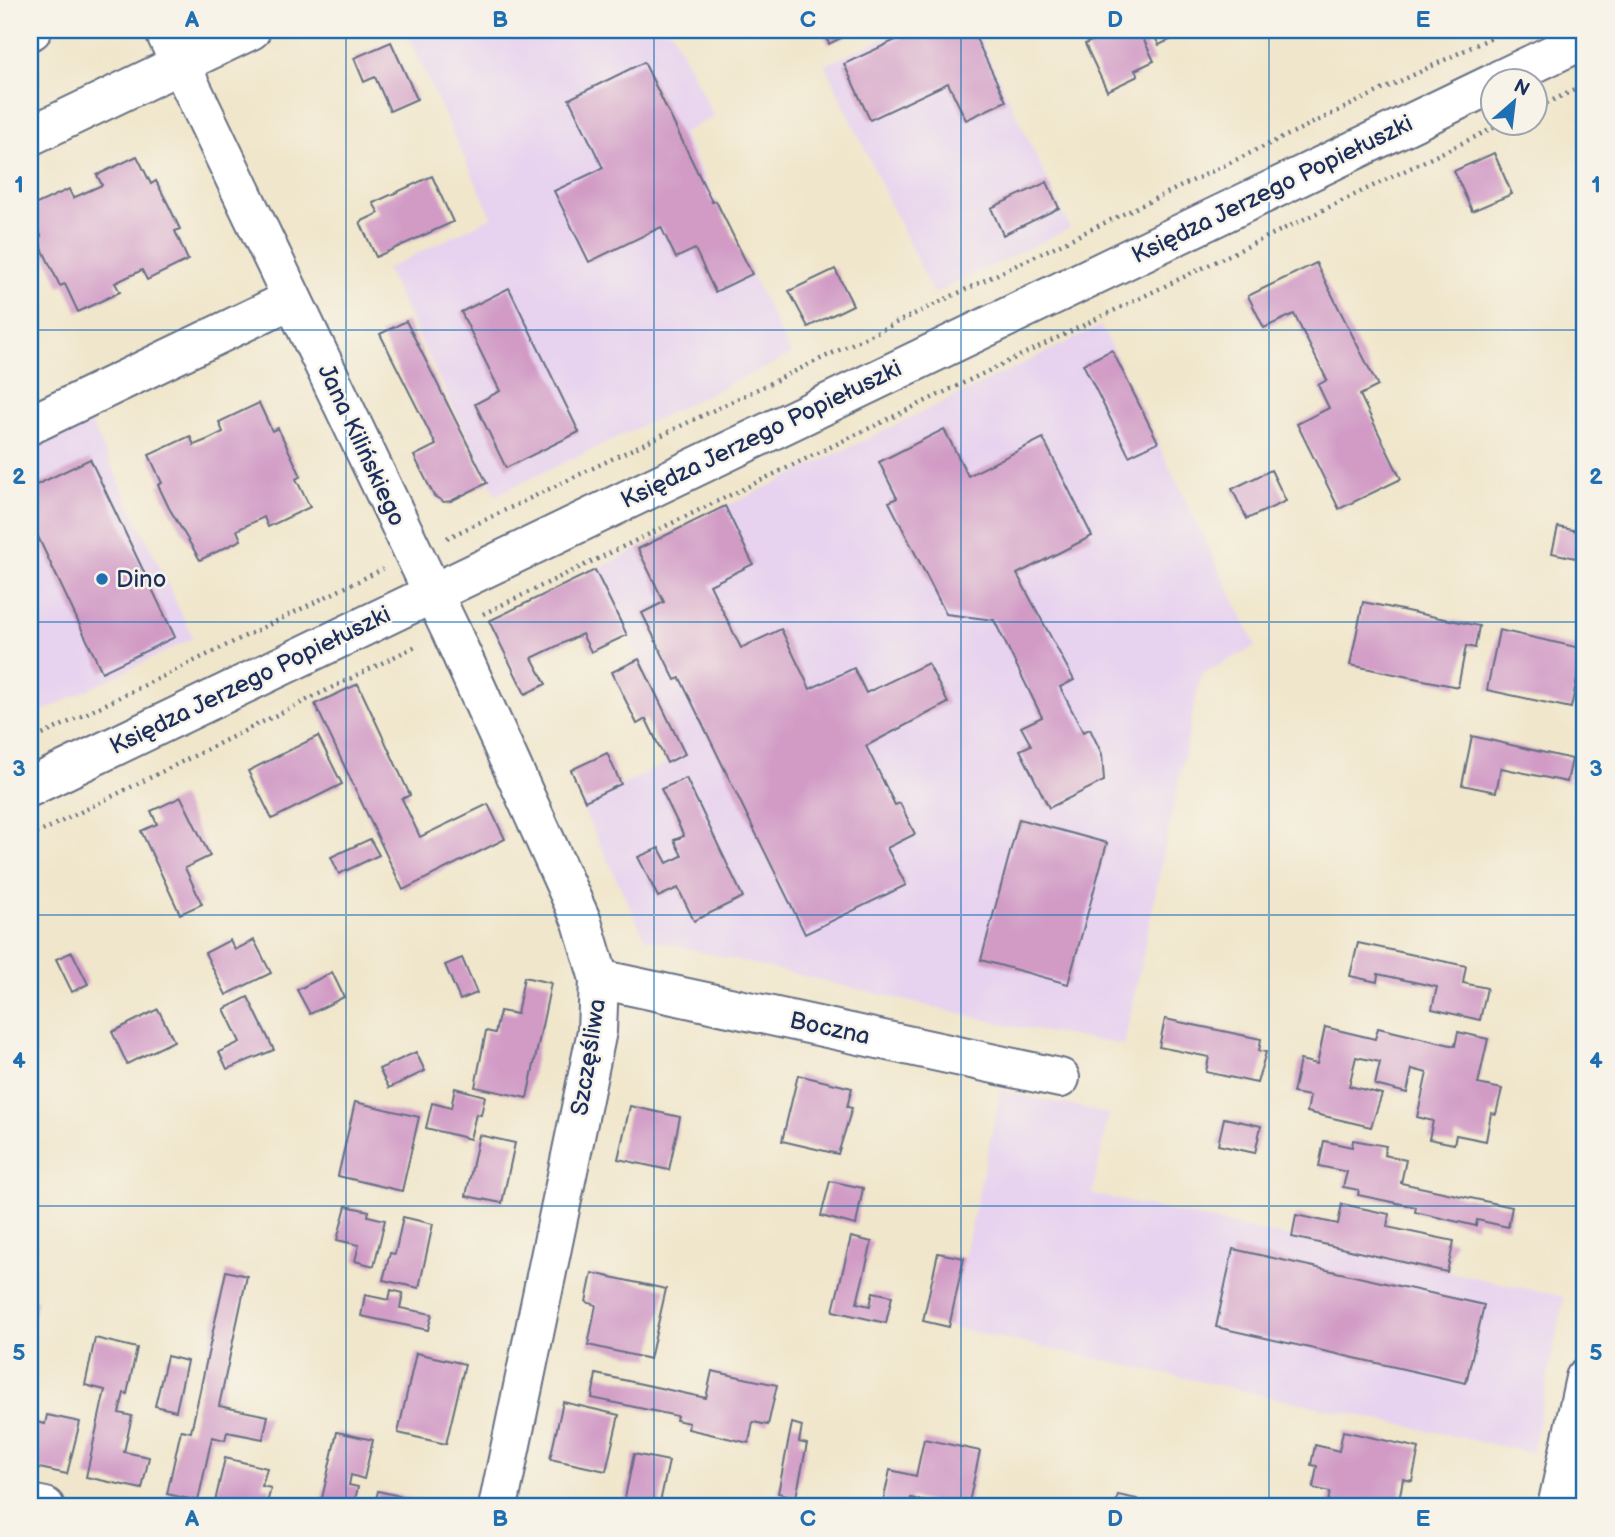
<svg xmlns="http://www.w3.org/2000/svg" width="1615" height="1537" viewBox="0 0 1615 1537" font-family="'Balsamiq Sans',sans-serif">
<rect width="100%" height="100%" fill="#f7f3e8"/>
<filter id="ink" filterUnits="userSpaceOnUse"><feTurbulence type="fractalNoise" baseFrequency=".0143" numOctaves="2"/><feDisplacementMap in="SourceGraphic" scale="14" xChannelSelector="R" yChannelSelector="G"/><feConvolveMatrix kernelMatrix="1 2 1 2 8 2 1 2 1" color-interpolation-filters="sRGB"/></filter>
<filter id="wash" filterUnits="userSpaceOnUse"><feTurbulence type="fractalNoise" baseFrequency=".00686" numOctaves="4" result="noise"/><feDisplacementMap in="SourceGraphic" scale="28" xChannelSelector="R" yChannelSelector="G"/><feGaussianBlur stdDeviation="1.57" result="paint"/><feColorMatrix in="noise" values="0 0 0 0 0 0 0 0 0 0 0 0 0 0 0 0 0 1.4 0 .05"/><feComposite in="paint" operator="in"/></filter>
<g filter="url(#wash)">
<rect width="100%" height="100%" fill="#f0e6cb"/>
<g fill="#e7d2ef">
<path d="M405 30H671L714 117 682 133 791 355 496 495 386 269 492 217Z"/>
<path d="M902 30H976L1070 228 933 294 825 65Z"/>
<path d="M1101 326 1256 646 1201 674 1124 1045 1011 1026 645 938 581 805 667 763 639 659 595 570Z"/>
<path d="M88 416 193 638 30 718V445Z"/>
<path d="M1001 1090 1109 1114 1092 1194 1564 1297 1532 1453 949 1327Z"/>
</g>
<g id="blocks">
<g fill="#d19bc6">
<path d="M822 30H842L845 36 829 44Z"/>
<path d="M917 30H972L1006 101 966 120 948 83 870 120 844 64Z"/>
<path d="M1108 30H1139L1154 61 1135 70 1138 76 1107 91 1085 44 1109 32Z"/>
<path d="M1151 30H1174L1178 36 1159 45Z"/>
<path d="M391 42 417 99 390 111 375 77 364 82 354 58Z"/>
<path d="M644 62 712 202 716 201 752 274 715 292 695 249 676 258 661 227 589 262 554 191 603 168 569 99Z"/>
<path d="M1494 153 1512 194 1472 211 1454 171Z"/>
<path d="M137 156 151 184 156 181 168 204 180 229 175 231 188 260 147 280 142 270 115 283 120 292 78 312 65 284 60 286 37 238 41 236 30 207 69 189 73 198 102 185 97 175Z"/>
<path d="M432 176 453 222 376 257 360 222 379 213 373 203Z"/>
<path d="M1047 182 1059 208 1003 235 991 208Z"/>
<path d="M1316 263 1378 386 1360 395 1401 479 1339 509 1297 424 1329 408 1318 385 1327 380 1294 314 1264 328 1248 296Z"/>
<path d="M835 269 853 305 808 327 789 291Z"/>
<path d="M509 288 579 432 506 468 475 404 500 391 461 312Z"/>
<path d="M406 321 487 483 451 501 444 502 434 496 414 456 436 445 380 334Z"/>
<path d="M1585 333V354L1577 338Z"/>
<path d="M1112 350 1158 442 1129 456 1083 364Z"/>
<path d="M259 403 272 431 278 428 289 451 301 476 296 479 310 507 268 527 264 517 237 530 241 540 200 560 169 508 158 485 162 483 149 455 190 436 194 445 209 439 223 432 219 422Z"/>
<path d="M944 429 968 476 1043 438 1092 536 1017 574 1074 680 1060 687 1083 732 1090 729 1102 754 1104 781 1049 808 1020 750 1031 745 1021 727 1042 717 994 620 946 614 889 502 897 498 879 462Z"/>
<path d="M90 459 175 637 102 672 30 520V488Z"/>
<path d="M1271 470 1286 501 1247 519 1232 489Z"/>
<path d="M725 506 753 564 710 585 741 648 781 629 810 689 854 668 866 693 928 663 948 703 866 746 895 805 900 803 915 834 887 848 906 885 805 934 680 678 675 680 642 613 664 602 638 549Z"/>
<path d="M1581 513H1585V560L1552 553 1558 527 1578 531Z"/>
<path d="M595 570 627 635 591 652 582 634 532 658 546 684 525 694 489 621Z"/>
<path d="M1363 602 1479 626 1475 648 1466 646 1458 687 1350 665Z"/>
<path d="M1499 630 1585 649V676L1578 674 1571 708 1487 690Z"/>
<path d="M639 659 685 754 667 763 646 719 637 724 612 672Z"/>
<path d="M358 684 410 795 402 799 420 837 488 804 505 839 403 890 315 704Z"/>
<path d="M318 736 342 784 272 819 248 771Z"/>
<path d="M1472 736 1572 759 1567 782 1501 768 1496 792 1462 785Z"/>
<path d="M607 753 621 784 585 801 571 770Z"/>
<path d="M686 778 743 897 694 921 678 888 658 897 638 857 659 848 667 863 682 856 674 840 684 836 661 789Z"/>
<path d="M181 797 210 856 185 868 202 904 180 914 141 831 157 824 151 811Z"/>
<path d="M1019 819 1107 843 1068 984 981 960Z"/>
<path d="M370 839 379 855 339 874 331 857Z"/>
<path d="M230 940 235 950 254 940 271 973 226 995 205 953Z"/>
<path d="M1358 943 1466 966 1463 983 1487 988 1480 1020 1432 1009 1437 987 1378 974 1377 982 1350 976Z"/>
<path d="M72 952 88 984 72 992 56 959Z"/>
<path d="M462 958 477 993 460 1000 445 965Z"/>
<path d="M332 972 344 997 310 1014 297 990Z"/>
<path d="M524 977 551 983 527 1098 475 1087 486 1031 495 1033 500 1011 517 1014Z"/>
<path d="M248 997 274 1050 227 1069 219 1052 240 1042 224 1009Z"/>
<path d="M158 1009 174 1041 127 1064 112 1032Z"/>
<path d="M1165 1019 1261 1039 1259 1051 1266 1052 1257 1083 1206 1072 1209 1057 1159 1047Z"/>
<path d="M1325 1027 1375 1039 1378 1028 1455 1046 1458 1032 1488 1039 1478 1084 1502 1089 1496 1114 1491 1113 1486 1141 1456 1135 1454 1144 1429 1139 1433 1121 1417 1117 1427 1073 1412 1069 1407 1093 1375 1085 1380 1062 1356 1057 1349 1086 1382 1094 1371 1127 1307 1112 1310 1096 1293 1093 1300 1060 1317 1064Z"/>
<path d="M416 1052 425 1071 389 1088 379 1069Z"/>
<path d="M798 1075 852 1088 847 1107 852 1108 838 1154 782 1141Z"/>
<path d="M455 1088 485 1096 481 1115 476 1114 470 1139 426 1128 432 1103 451 1108Z"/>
<path d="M355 1102 419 1117 402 1191 338 1176Z"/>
<path d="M630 1106 680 1117 669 1170 618 1159Z"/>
<path d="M1224 1118 1261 1126 1255 1153 1218 1145Z"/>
<path d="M479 1135 515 1143 502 1203 466 1196Z"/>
<path d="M1353 1140 1386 1146 1384 1155 1406 1160 1401 1183 1512 1207 1508 1227 1477 1220 1476 1226 1415 1212 1416 1207 1358 1195 1359 1190 1343 1187 1347 1172 1319 1166 1324 1141 1352 1147Z"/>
<path d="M830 1181 863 1188 856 1225 821 1216Z"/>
<path d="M1342 1204 1389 1214 1387 1227 1454 1241 1447 1272 1292 1237 1296 1215 1338 1224Z"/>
<path d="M346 1206 369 1211 368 1216 385 1220 374 1266 355 1261 359 1245 337 1240Z"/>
<path d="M403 1217 433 1224 419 1288 383 1280 390 1253 395 1254Z"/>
<path d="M851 1237 872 1242 857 1303 870 1306 873 1292 892 1296 886 1323 833 1311Z"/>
<path d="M1233 1249 1484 1305 1466 1383 1216 1327Z"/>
<path d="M938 1253 964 1258 949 1327 923 1321Z"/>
<path d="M226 1271 247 1276 219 1406 268 1416 263 1439 227 1432 225 1440 212 1437 198 1501 167 1494 181 1430 191 1432Z"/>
<path d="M592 1273 666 1289 650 1359 588 1345 596 1305 586 1302Z"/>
<path d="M391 1290 403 1293 400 1308 432 1314 428 1330 361 1316 365 1295 389 1300Z"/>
<path d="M30 1299 37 1300 31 1325H30Z"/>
<path d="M95 1338 137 1348 127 1394 124 1393 119 1413 132 1416 124 1452 149 1457 142 1489 86 1477 105 1390 85 1385Z"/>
<path d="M416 1353 465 1364 446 1444 398 1433Z"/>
<path d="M167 1356 187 1361 176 1411 155 1406Z"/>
<path d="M712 1371 777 1385 768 1425 753 1422 749 1443 688 1429 689 1423 676 1420 677 1416 592 1398 596 1374 706 1398Z"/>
<path d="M563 1402 619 1415 606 1471 550 1459Z"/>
<path d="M47 1415 80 1422 67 1474 30 1466 31 1421 45 1424Z"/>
<path d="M792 1423 802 1426 799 1442 807 1444 796 1497 778 1493Z"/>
<path d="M1343 1431 1419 1448 1412 1481 1403 1479 1399 1500 1408 1502 1407 1507H1327L1330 1492 1313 1488 1317 1466 1311 1465 1315 1445 1339 1451Z"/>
<path d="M337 1432 373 1440 364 1479 351 1475 349 1485 358 1487 354 1504 364 1507H320Z"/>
<path d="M924 1439 980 1451 968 1507H951L911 1498 909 1507H882L890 1470 916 1476Z"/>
<path d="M634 1454 669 1461 659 1507H623Z"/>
<path d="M225 1458 267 1468 262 1486 271 1488 266 1507 214 1506Z"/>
<path d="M378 1491 435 1504 434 1507H374Z"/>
<path d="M1118 1495 1137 1499 1135 1507H1115Z"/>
</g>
</g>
</g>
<g filter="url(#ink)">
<use href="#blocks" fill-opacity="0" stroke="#666f84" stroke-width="2"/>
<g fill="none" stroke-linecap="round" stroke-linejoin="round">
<g stroke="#666f84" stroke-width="42">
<g id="minor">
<path d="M164 30 450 629 582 922 599 979 597 1031 498 1507"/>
<path d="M30 31 32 30"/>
<path d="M1499 80 1585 39"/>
<path d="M30 136 251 30"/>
<path d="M30 425 292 299"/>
<path d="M30 787 1492 84"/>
<path d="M599 979 1060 1078"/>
<path d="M30 1504 45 1507"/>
<path d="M1557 1507 1585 1378"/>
</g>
</g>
<g stroke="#666f84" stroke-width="4.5" stroke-dasharray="2 5" stroke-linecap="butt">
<path d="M1534 109 1585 85"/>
<path d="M447 538 1507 30"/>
<path d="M483 614 1506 122"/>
<path d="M30 741 383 569"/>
<path d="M30 837 418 645"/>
</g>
<use href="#minor" stroke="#fff" stroke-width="38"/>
</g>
</g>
<path fill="none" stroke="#1f6fb2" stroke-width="2" stroke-opacity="0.55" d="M346 30V1507M654 30V1507M961 30V1507M1269 30V1507M30 330H1585M30 622H1585M30 915H1585M30 1206H1585"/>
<circle fill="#1f6fb2" stroke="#f7f3e8" stroke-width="2.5" cx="102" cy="579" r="7"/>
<g text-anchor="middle" stroke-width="5" stroke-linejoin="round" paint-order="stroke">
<g font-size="24" fill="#1b2f5e" stroke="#f7f3e8">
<text transform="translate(1272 189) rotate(-26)" y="8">Księdza Jerzego Popiełuszki</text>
<text transform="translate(761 434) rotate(-26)" y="8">Księdza Jerzego Popiełuszki</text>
<text transform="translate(362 445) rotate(65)" y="8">Jana Kilińskiego</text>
<text transform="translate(250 680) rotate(-26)" y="8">Księdza Jerzego Popiełuszki</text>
<text transform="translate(830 1028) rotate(12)" y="8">Boczna</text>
<text transform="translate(588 1057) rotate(-81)" y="8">Szczęśliwa</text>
</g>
<g font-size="24" fill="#1b2f5e" stroke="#f7f3e8" text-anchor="start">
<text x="116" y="587">Dino</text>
</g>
</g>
<rect width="1615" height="1537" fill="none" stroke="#f7f3e8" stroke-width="77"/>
<g transform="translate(1514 102) rotate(28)"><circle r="33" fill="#f7f3e8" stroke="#9fa5b1" stroke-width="2"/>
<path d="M0-5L12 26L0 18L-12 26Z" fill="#1f6fb2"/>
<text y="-10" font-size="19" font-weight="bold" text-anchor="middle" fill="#1b2f5e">N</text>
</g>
<rect x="38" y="38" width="1538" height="1460" fill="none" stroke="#1f6fb2" stroke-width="2.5"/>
<g font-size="23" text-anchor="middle" font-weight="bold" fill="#1f6fb2">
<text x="192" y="27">A</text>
<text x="500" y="27">B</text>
<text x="808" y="27">C</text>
<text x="1115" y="27">D</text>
<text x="1423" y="27">E</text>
<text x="19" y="192">1</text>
<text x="1596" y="192">1</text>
<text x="19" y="484">2</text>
<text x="1596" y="484">2</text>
<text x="19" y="776">3</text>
<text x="1596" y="776">3</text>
<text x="19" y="1068">4</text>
<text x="1596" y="1068">4</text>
<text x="19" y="1360">5</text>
<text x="1596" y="1360">5</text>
<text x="192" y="1526">A</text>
<text x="500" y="1526">B</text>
<text x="808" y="1526">C</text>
<text x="1115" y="1526">D</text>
<text x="1423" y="1526">E</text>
</g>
</svg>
